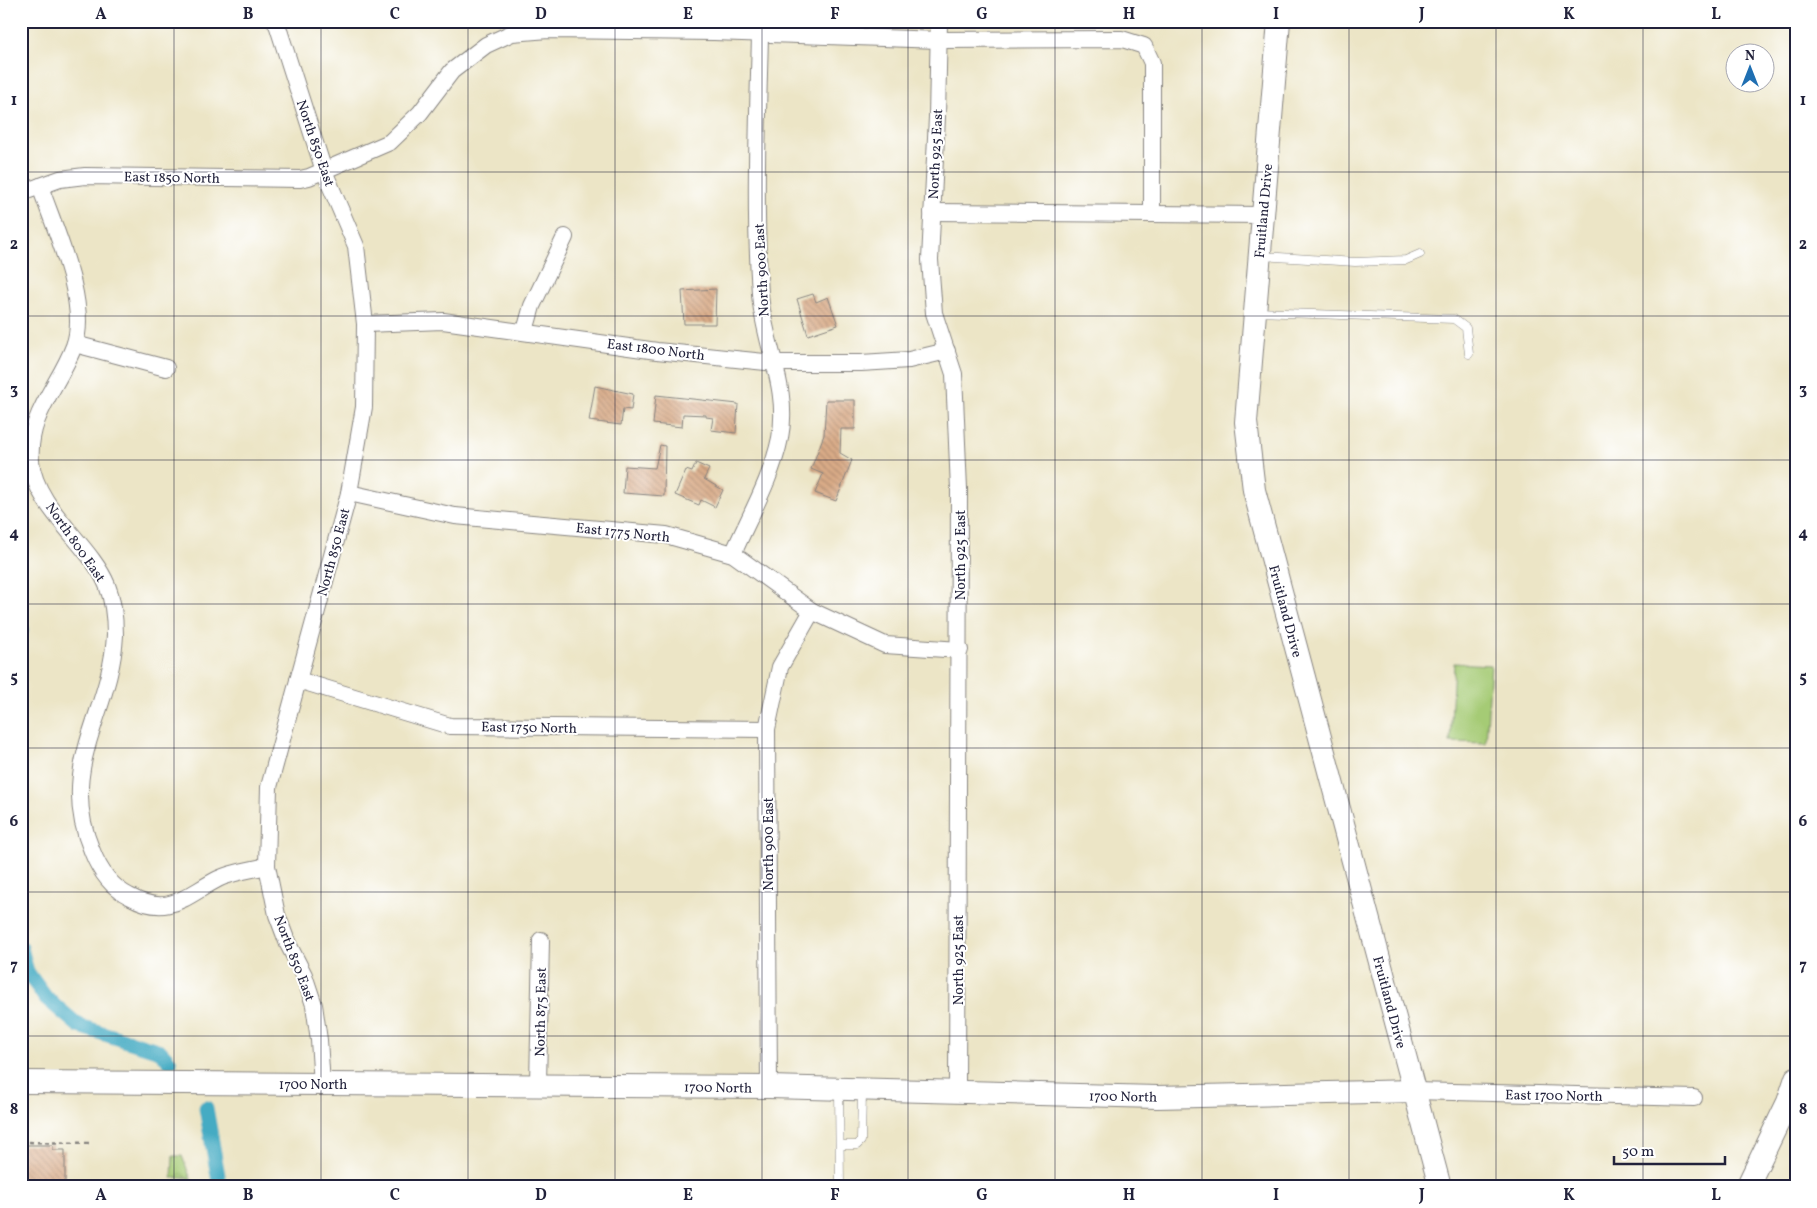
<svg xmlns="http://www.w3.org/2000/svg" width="1817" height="1208" viewBox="0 0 1817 1208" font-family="Vollkorn,serif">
<defs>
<pattern id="park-crowns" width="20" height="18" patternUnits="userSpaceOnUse" patternTransform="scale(1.25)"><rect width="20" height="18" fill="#a5cb75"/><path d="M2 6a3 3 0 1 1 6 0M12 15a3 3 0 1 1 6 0" fill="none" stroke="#8eae66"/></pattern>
<pattern id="building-back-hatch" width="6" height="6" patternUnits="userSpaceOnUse" patternTransform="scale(1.25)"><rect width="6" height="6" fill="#d9ab87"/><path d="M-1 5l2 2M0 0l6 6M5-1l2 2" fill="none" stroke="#b08b70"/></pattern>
</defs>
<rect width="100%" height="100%" fill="#fff"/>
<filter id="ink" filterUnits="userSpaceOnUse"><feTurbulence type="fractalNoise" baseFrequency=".02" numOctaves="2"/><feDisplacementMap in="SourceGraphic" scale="10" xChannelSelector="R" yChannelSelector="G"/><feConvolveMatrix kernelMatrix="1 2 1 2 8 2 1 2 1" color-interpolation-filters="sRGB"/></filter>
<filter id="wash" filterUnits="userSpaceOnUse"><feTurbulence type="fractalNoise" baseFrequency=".0096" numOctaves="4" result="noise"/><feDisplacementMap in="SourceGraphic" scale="20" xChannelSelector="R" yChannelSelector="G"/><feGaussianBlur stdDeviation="1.12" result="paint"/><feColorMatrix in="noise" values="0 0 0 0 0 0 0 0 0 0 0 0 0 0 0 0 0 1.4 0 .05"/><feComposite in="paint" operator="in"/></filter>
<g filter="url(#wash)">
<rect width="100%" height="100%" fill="#ece5c6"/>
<path fill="url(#park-crowns)" stroke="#647658" d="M173 1156H182L194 1187H188V1178H172Z"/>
<path fill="#a5cb75" stroke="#647658" d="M1454 663 1491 665 1486 743 1450 742Z"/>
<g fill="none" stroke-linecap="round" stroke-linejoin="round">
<g stroke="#44abc3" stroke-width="15">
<path d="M21 628V631"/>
<path d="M21 948 27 972 46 998 79 1026 160 1051 170 1062"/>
<path d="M206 1108 220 1187"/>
</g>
</g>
<g id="blocks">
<g fill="url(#building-back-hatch)">
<path d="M716 289 715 324H684L682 291Z"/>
<path d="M813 294 816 302 828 297 838 325 808 335 797 299Z"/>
<path d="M595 386 633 394 631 410 623 409 621 425 589 421Z"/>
<path d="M656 395 738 404 736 433 711 430 713 418 706 417V415L683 414 682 427 653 424Z"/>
<path d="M826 400H855V429H841L840 453 852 460 836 501 815 493 823 474 811 469 824 435Z"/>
<path d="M660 445 665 446 664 496 623 493 625 466 655 468Z"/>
<path d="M696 463 709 469 704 479 723 490 715 507 701 500 699 505 675 495 686 470 692 472Z"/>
<path d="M23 1145H53V1150H65V1187H21Z"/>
</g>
</g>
</g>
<g filter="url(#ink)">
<use href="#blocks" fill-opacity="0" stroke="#878480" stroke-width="1"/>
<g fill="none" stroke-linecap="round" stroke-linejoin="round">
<g stroke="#878480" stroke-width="9">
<g id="lane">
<path d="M1262 256 1355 262 1406 260 1420 254"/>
<path d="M1256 312 1454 319 1466 328 1469 354"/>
<path d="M839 1091 840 1187"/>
<path d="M840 1145H857L861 1141 862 1092"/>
</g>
</g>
<g stroke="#878480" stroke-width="18">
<g id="street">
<path d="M274 21 277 24 324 171 356 246 365 324 364 407 349 493 269 787 267 866 277 915 288 944 304 975 314 1005 319 1040 322 1084"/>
<path d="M939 21 937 117 930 260 934 313 954 374 959 489 957 1093"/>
<path d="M40 186C54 228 90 304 74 346 59 386 27 415 31 461 35 508 90 544 107 585 113 600 115 620 115 635 111 715 56 765 92 851 99 869 111 887 129 896 169 918 185 896 218 879 232 872 250 870 267 866"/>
<path d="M21 193 60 179 85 176 300 179 309 177 390 142 420 113 452 71 486 45 512 33 548 30 714 32 939 40 1122 39 1144 46 1152 63V214"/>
<path d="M932 212 1263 215"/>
<path d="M365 324 443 321 657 351 775 363H861L909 360 947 351"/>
<path d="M525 331 532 306 565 237"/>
<path d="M75 344 166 368"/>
<path d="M349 493 455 516 666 535 733 554 812 611 885 645 960 650"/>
<path d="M733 554C749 517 772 478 780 438 790 387 763 343 760 293 754 207 758 121 760 35"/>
<path d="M298 680 450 726 767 729"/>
<path d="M538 1084 541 940"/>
<path d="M769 1087 767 729 780 667 812 611"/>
<path d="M1414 1091 1694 1098"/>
</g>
</g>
<g stroke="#878480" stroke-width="24">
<g id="secondary">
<path d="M1279 21 1246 422 1254 490 1440 1187"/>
<path d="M21 1082 769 1087 1157 1097 1414 1091"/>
<path d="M1747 1187 1788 1102 1796 1078"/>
</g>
</g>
<path stroke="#878480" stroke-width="2.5" stroke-dasharray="4 4" stroke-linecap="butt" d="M21 1142 90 1143"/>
<use href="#lane" stroke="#fff" stroke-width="8"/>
<use href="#street" stroke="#fff" stroke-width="16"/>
<use href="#secondary" stroke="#fff" stroke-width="22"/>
</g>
</g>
<path fill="none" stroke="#22223b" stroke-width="1" stroke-opacity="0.55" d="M174 21V1187M321 21V1187M468 21V1187M615 21V1187M762 21V1187M908 21V1187M1055 21V1187M1202 21V1187M1349 21V1187M1496 21V1187M1643 21V1187M21 172H1796M21 316H1796M21 460H1796M21 604H1796M21 748H1796M21 892H1796M21 1036H1796"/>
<g text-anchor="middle" stroke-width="4" stroke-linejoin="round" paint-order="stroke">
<g font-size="14" fill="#22223b" stroke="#fff">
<text transform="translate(316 143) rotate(71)" y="5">North 850 East</text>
<text transform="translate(935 154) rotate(-87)" y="5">North 925 East</text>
<text transform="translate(172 177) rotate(1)" y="5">East 1850 North</text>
<text transform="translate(1263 211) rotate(-85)" y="5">Fruitland Drive</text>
<text transform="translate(761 270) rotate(-93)" y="5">North 900 East</text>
<text transform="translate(656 349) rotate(7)" y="5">East 1800 North</text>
<text transform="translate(623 532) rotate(6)" y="5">East 1775 North</text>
<text transform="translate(76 542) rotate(55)" y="5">North 800 East</text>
<text transform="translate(333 552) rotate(-75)" y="5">North 850 East</text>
<text transform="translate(960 555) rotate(-90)" y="5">North 925 East</text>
<text transform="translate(1286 611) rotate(75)" y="5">Fruitland Drive</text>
<text transform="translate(529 727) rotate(1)" y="5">East 1750 North</text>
<text transform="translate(768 844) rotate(-90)" y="5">North 900 East</text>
<text transform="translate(295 958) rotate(69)" y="5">North 850 East</text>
<text transform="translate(958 960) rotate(-90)" y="5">North 925 East</text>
<text transform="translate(1390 1002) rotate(75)" y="5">Fruitland Drive</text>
<text transform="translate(540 1012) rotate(-89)" y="5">North 875 East</text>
<text x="313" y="1089">1700 North</text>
<text transform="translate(718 1087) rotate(1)" y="5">1700 North</text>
<text transform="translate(1554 1095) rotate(1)" y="5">East 1700 North</text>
<text transform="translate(1123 1096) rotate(1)" y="5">1700 North</text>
</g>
</g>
<rect width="1817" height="1208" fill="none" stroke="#fff" stroke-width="55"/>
<g transform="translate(1750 68)"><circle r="24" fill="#ffffff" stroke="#a7a7b1"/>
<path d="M0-4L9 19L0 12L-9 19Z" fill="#1f6fb2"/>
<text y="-8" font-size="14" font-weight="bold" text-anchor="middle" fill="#22223b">N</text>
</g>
<path d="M1614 1156v8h111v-8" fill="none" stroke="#22223b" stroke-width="2.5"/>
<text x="1622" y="1156" font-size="15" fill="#22223b" stroke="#ffffff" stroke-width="4" paint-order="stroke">50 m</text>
<rect x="28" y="28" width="1762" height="1152" fill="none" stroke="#22223b" stroke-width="2"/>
<g font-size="16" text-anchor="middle" font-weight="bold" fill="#22223b">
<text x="101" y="19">A</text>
<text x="248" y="19">B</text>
<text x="395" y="19">C</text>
<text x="541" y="19">D</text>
<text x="688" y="19">E</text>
<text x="835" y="19">F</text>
<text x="982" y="19">G</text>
<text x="1129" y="19">H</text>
<text x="1276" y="19">I</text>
<text x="1422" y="19">J</text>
<text x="1569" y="19">K</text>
<text x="1716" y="19">L</text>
<text x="14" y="105">1</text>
<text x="1803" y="105">1</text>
<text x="14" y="249">2</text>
<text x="1803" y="249">2</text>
<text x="14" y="394">3</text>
<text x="1803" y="394">3</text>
<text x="14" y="538">4</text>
<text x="1803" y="538">4</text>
<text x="14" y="682">5</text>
<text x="1803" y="682">5</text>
<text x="14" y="826">6</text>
<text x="1803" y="826">6</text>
<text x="14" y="970">7</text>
<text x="1803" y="970">7</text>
<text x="14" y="1114">8</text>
<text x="1803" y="1114">8</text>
<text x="101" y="1200">A</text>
<text x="248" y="1200">B</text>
<text x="395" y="1200">C</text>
<text x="541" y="1200">D</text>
<text x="688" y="1200">E</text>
<text x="835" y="1200">F</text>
<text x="982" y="1200">G</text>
<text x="1129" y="1200">H</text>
<text x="1276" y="1200">I</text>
<text x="1422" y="1200">J</text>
<text x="1569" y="1200">K</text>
<text x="1716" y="1200">L</text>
</g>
</svg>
